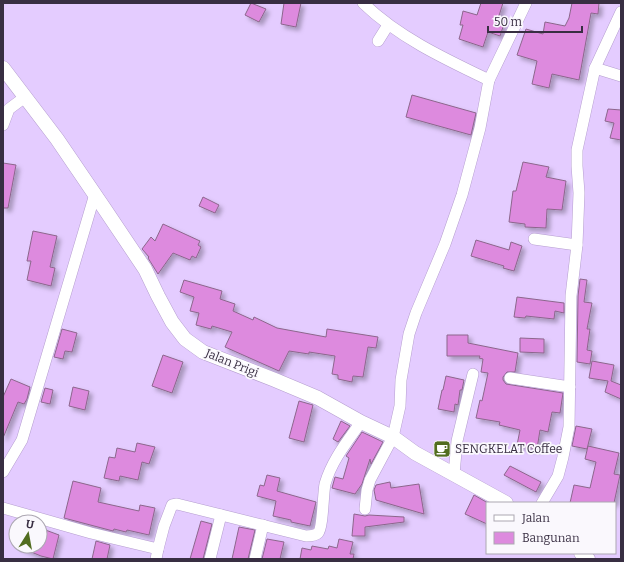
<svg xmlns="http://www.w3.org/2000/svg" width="624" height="562" viewBox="0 0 624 562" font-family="Bitter,serif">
<defs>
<filter id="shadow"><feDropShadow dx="3.5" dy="3.5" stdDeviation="2" flood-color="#0004"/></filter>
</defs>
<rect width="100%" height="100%" fill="#e4ccff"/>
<g fill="#dd8ade" stroke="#8c668c" filter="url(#shadow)">
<path d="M251 3 266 9 259 22 245 15Z"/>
<path d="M284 3H301L296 27 281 24Z"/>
<path d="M481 3H503L497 22 504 24 500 36 488 32 483 47 459 39 463 25H460L463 11 477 15Z"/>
<path d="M572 3H599L598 14 591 13 579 80 552 74 549 88 532 84 537 61 517 55 526 29 543 34 545 22 565 26 569 18Z"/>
<path d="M412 95 476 113 471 135 406 117Z"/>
<path d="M608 109 621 110V140L610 138 614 123 605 121Z"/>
<path d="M523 162 549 167 546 177 566 181 562 210 547 209 546 228 525 227V224L509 222 513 191H516Z"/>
<path d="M3 163 16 165 8 208H3Z"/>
<path d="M203 197 219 205 215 213 199 206Z"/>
<path d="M163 224 200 241 198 245 201 247 196 258 192 256 190 260 173 253 158 274 148 258 149 257 142 249 151 237 155 241Z"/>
<path d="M33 231 57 236 50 267 55 268 51 286 27 280 31 261H27Z"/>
<path d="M476 240 509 250 511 242 522 246 514 271 503 268 504 266 471 256Z"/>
<path d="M580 279 587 280 584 302 592 303 587 329H590L587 350 592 351 590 364 577 362 578 296Z"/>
<path d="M184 280 222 291 220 299 235 304 233 311 253 320 254 317 277 328 326 337 327 329 378 337 376 348 368 347 363 377 353 376 352 382 338 379V375L332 374 335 356 309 352V354L289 351 279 371 225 347 232 332 212 326 211 329 196 325 199 313 190 311 194 297 180 292Z"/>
<path d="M517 297 564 303V313L555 311 554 319 526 316 525 318 514 317Z"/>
<path d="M62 329 77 333 72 352 65 351 63 359 54 357Z"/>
<path d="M447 335H468V343L518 353 515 372H507L503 377V380L506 384 563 393 560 413 552 412 548 432 540 430 537 449 517 445 520 430 499 425 500 422 476 418 480 400 482 401 488 373 481 372 483 359 479 358 480 356H447Z"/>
<path d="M520 338 544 339V353L520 352Z"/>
<path d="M163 355 183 362 172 393 152 386Z"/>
<path d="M592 361 614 365 611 381 621 385V399L605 392 608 381 589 378Z"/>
<path d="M446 376 464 380 462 390H460L458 405 455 404 454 412 438 409 442 390H443Z"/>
<path d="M11 379 30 387 27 399 24 404 18 402 3 438V397Z"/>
<path d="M73 387 89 391 85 410 69 406Z"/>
<path d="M45 388 53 390 50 404 41 402Z"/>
<path d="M299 401 313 405 304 442 289 438Z"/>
<path d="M341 421 350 426 338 442 333 439Z"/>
<path d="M576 426 592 429 587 449 572 446Z"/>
<path d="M362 432 383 442 371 464 370 459 362 484 355 494 332 488 335 477 343 479 349 458 346 456Z"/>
<path d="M137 443 155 447 149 464 142 462 138 480 120 476 119 481 104 478 109 457 115 458 117 448 135 452Z"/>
<path d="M588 446 619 453 614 474 620 475 614 503H570L574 485 590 488 596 462 585 459Z"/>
<path d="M510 466 541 482 536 492 504 475Z"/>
<path d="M267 475 280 478 277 491 316 502 310 526 291 522V520L273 516 276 501 257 496 260 485 264 486Z"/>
<path d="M73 481 101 488 98 502 139 511 140 505 155 508 149 535 127 530 126 532 114 529 113 531 64 518Z"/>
<path d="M390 482 391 488 419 484 424 514 376 500 374 490 376 485Z"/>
<path d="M474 495 488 503H487V524L465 514Z"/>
<path d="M354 514 365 516 369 515 404 517V522L365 527V536H352Z"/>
<path d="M201 521 212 524 203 559H190Z"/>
<path d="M239 527 255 530 248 559H232Z"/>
<path d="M40 528 59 535 53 559 41 556 19 547V546H40Z"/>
<path d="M267 539 284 542 280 559H262Z"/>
<path d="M339 539 353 542 350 554H354L353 559H300L302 548 311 550 312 546 328 549 329 546 337 548Z"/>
<path d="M96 541 110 545 107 559H92Z"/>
</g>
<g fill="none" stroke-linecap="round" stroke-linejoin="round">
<g stroke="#b59ecf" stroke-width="12">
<g id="minor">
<path d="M363 3C398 37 445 59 489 80"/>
<path d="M378 41 388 25"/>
<path d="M595 68 621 76"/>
<path d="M3 125 9 109 25 97"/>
<path d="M534 239 577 245"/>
<path d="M510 378 570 387"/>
<path d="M3 472 22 440 95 194"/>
<path d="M454 474 457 441 473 374"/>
<path d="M542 503 558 476 563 457 569 427 571 296 577 245 579 193 577 166V150L595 68 621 12"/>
<path d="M3 508 91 533 158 549 164 526 172 505 177 504 306 536C310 536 315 536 318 533 323 528 323 494 325 484 332 460 347 442 361 422"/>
<path d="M365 509 367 490 370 480 393 437 400 406 401 380 409 334 416 313 445 244 462 195 480 128 489 80 526 3"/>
<path d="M156 559 158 549"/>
<path d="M210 559 221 515"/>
<path d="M255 559 263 525"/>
</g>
</g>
<g stroke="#b59ecf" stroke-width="15">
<g id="tertiary">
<path d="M3 68 57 139 104 208 145 269 158 296 172 322 185 339 203 352 275 380 318 398 361 422 393 437 415 453 506 503"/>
<path d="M581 553 588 559"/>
</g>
</g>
<use href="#minor" stroke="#fff" stroke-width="11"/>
<use href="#tertiary" stroke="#fff" stroke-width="14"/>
</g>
<defs>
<g id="cafe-square" transform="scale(0.9)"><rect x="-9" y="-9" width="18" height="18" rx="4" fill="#526d20" stroke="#faf8fd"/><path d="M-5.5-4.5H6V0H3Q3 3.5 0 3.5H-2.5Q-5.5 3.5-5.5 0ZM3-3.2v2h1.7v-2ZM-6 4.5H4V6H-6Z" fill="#fff"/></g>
</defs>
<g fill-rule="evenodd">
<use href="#cafe-square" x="442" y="449"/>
</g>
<g text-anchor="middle" stroke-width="3.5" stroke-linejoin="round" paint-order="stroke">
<g font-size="12" fill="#382e42" stroke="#faf8fd">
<text transform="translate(232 363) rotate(22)" y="4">Jalan Prigi</text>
</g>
<g font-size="12" fill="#382e42" stroke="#faf8fd" text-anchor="start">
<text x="455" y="453">SENGKELAT Coffee</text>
</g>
</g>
<rect width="624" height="562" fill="none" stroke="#382e42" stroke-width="8"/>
<rect x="486" y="502" width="130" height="52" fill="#faf8fd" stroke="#aca7b2"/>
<rect x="494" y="515" width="20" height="6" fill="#ffffff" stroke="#aca7b2"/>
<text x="522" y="522" font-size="12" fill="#382e42">Jalan</text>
<rect x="494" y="532" width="20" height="12" fill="#dd8ade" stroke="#aca7b2"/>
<text x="522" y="542" font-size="12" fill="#382e42">Bangunan</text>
<g transform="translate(28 534) rotate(11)"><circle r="19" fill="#faf8fd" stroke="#aca7b2"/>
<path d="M0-3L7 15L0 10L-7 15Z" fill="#526d20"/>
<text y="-6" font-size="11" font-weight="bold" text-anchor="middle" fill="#382e42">U</text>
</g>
<path d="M488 26v6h94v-6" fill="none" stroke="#382e42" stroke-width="2"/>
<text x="494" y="26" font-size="12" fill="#382e42" stroke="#faf8fd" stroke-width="3" paint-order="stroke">50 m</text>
</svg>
